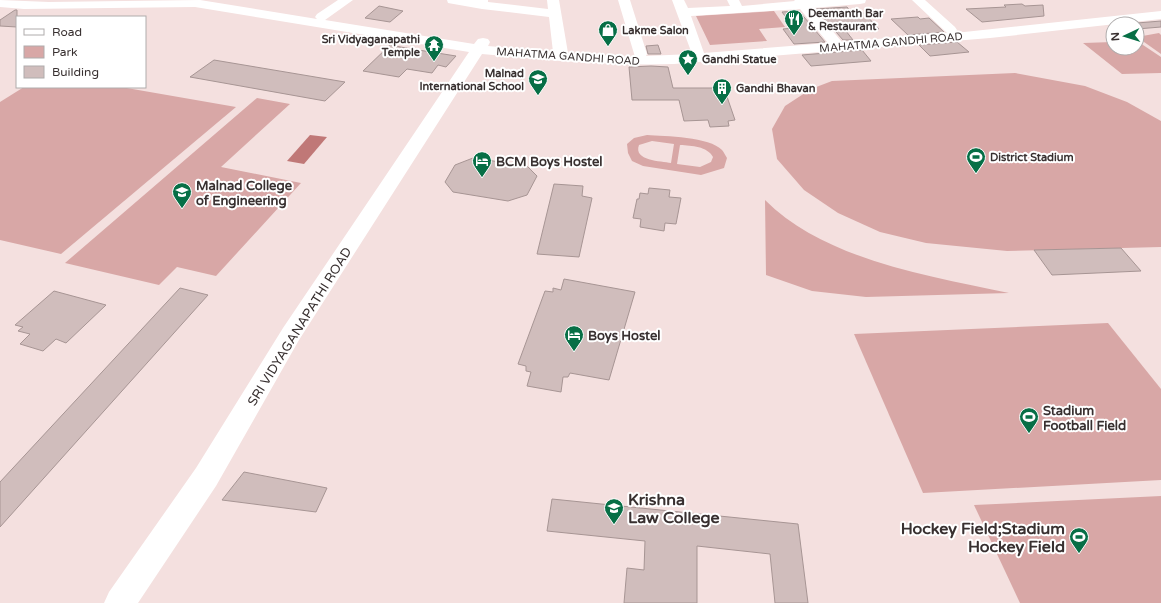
<svg xmlns="http://www.w3.org/2000/svg" width="1161" height="603" viewBox="0 0 1161 603" font-family="'Varela Round',sans-serif">
<rect width="100%" height="100%" fill="#f4e0df"/>
<g fill="#d8a7a6" fill-rule="evenodd">
<path d="M774 11 785 27 759 29 767 41 710 45 696 16Z"/>
<path d="M1159 33 1161 35V54L1137 37Z"/>
<path d="M1137 41 1161 57V73L1122 74 1083 43 1113 42V48H1137Z"/>
<path d="M1015 73 1085 86 1127 102 1161 121V247L1007 251 926 243 880 232 838 213 804 190 777 159 772 129 785 106 811 89 832 81Z"/>
<path d="M24 87H121L236 107 61 254 0 240V102Z"/>
<path d="M257 98 290 104 221 167 301 183 216 276 177 267 159 285 65 263Z"/>
<path d="M647 135C665 136 710 137 722 150 724 152 725 155 727 158L724 168 701 175 643 166 632 161 628 153 627 144 634 138ZM652 141 674 144 671 163C661 161 633 161 639 145ZM680 145C692 146 707 146 713 157L711 162 700 167 677 164Z"/>
<path d="M765 200C825 260 929 276 1009 293L866 297 812 291 766 275Z"/>
<path d="M1108 323 1161 389V480L923 493 854 334Z"/>
<path d="M1161 496V603H1020L974 505Z"/>
</g>
<path fill="#c07877" d="M310 135 327 137 304 164 287 161Z"/>
<g fill="#d0bdbc" stroke="#a79594">
<path d="M1022 4 1025 6 1043 5 1044 16 982 22 966 9 1006 7 1004 5Z"/>
<path d="M379 6 403 11 390 22 365 18Z"/>
<path d="M847 7 853 14 864 13 879 29 846 31 853 40H843L816 9Z"/>
<path d="M15 10H17V27L0 26V20Z"/>
<path d="M799 11 825 42 794 44 783 29 794 28 782 12Z"/>
<path d="M918 17 920 19 929 18 944 32 908 35 891 19Z"/>
<path d="M1161 21V27L1137 29V23Z"/>
<path d="M957 42 969 52 930 56 919 45Z"/>
<path d="M390 45 406 48 456 56 446 67 438 65 432 73 407 69 399 77 363 71Z"/>
<path d="M658 45 661 54H648L646 46Z"/>
<path d="M862 50 871 61 811 66 802 55Z"/>
<path d="M214 60 345 82 325 101 190 77Z"/>
<path d="M651 66 668 67 673 88H724L735 120 728 121 729 126 710 127 708 120 684 121 679 100H632L629 67Z"/>
<path d="M473 158 527 166 537 176 527 195 508 201 453 192 445 182 455 165Z"/>
<path d="M554 184 583 186 582 196 592 198 579 257 537 254Z"/>
<path d="M649 188 670 190 669 197 681 198 676 224 665 223 664 231 640 227 641 219 633 218 637 199H639L640 193 648 194Z"/>
<path d="M1121 248 1141 271 1052 275 1034 250Z"/>
<path d="M564 279 635 292 609 380 570 373 568 377H563L561 392 527 386 531 372 526 371V366L518 364 545 291 553 292V288L561 290Z"/>
<path d="M180 288 208 295 0 527V482Z"/>
<path d="M54 291 106 305 66 343 56 339 43 351 20 344 30 334 18 331 23 327 15 325Z"/>
<path d="M244 472 327 488 316 512 222 500Z"/>
<path d="M552 499 798 524 808 603H775L770 554 697 546V603H624L627 568 644 570 645 541 547 531Z"/>
</g>
<g fill="none" stroke-linecap="round" stroke-linejoin="round">
<path fill="#fff" fill-rule="evenodd" d="M0 0 49 2 200 0 317 19 315 17 317 14 338 0H353L325 20 474 44 478 39 483 38 488 39 490 42 488 46 553 52 549 17 482 9 448 3 447 0H488V2L548 9 547 0H559L568 53 631 57H635L618 0H630L647 54 646 56 692 54 672 0H684L688 8 730 6 727 0H739L742 6 795 1 794 0H866L865 3 860 4 813 8 842 42 947 33 912 0H925L955 27 957 30 955 33 1161 11V19L990 38 674 64C610 66 546 60 482 54L299 340 216 486 138 603H104L109 592 196 468 283 328 469 52 195 7 24 9 0 7ZM800 9 828 43 704 53 691 16Z"/>
</g>
<defs>
<g id="restaurant-pin" transform="scale(1)"><path d="M0 17L-7.5 6A9.5 9.5 0 1 1 7.5 6Z" fill="#076f46" stroke="#fff"/><path d="M-5-6h1v4h1v-4h1v4h1v-4h1v5L-1.5 .5V6h-2V.5L-5-1ZM5-6V6H3V1.5H1.5Q1.5-4 5-6Z" fill="#fff"/></g>
<g id="shop-pin" transform="scale(1)"><path d="M0 17L-7.5 6A9.5 9.5 0 1 1 7.5 6Z" fill="#076f46" stroke="#fff"/><path d="M-5-2.5h2.3a2.7 3.5 0 0 1 5.4 0H5L5.5 6h-11ZM-1.5-2.5h3a1.5 2.3 0 0 0-3 0Z" fill="#fff"/></g>
<g id="temple-pin" transform="scale(1)"><path d="M0 17L-7.5 6A9.5 9.5 0 1 1 7.5 6Z" fill="#076f46" stroke="#fff"/><path d="M0-6L5-2H3V0L6.5 2.5H4V6H1.5V3h-3V6H-4V2.5H-6.5L-3 0V-2H-5Z" fill="#fff"/></g>
<g id="sight-pin" transform="scale(1)"><path d="M0 17L-7.5 6A9.5 9.5 0 1 1 7.5 6Z" fill="#076f46" stroke="#fff"/><path d="M0-6L1.8-2.2L6-1.7L2.9 1.2L3.7 5.4L0 3.3L-3.7 5.4L-2.9 1.2L-6-1.7L-1.8-2.2Z" fill="#fff"/></g>
<g id="school-pin" transform="scale(1)"><path d="M0 17L-7.5 6A9.5 9.5 0 1 1 7.5 6Z" fill="#076f46" stroke="#fff"/><path d="M0-5L7-2L0 1L-7-2ZM-4 1L0 2.5L4 1V4Q0 6-4 4Z" fill="#fff"/></g>
<g id="building-pin" transform="scale(1)"><path d="M0 17L-7.5 6A9.5 9.5 0 1 1 7.5 6Z" fill="#076f46" stroke="#fff"/><path d="M-4-6H4V6H1V3H-1V6H-4ZM-2.5-4.3h1.7v1.8h-1.7ZM.8-4.3h1.7v1.8H.8ZM-2.5-1h1.7V.8h-1.7ZM.8-1h1.7V.8H.8Z" fill="#fff"/></g>
<g id="stadium-pin" transform="scale(1)"><path d="M0 17L-7.5 6A9.5 9.5 0 1 1 7.5 6Z" fill="#076f46" stroke="#fff"/><path d="M0-5a6.5 5 0 1 0 0 10a6.5 5 0 1 0 0-10ZM-3.5-1.8h7v3.6h-7Z" fill="#fff"/></g>
<g id="hotel-pin" transform="scale(1)"><path d="M0 17L-7.5 6A9.5 9.5 0 1 1 7.5 6Z" fill="#076f46" stroke="#fff"/><path d="M-6-4.5h1.5V1H6V5H4.5V3h-9V5H-6ZM-4 0a1.8 1.8 0 1 1 3.6 0ZM.5 0V-2.5h3Q6-2.5 6 0Z" fill="#fff"/></g>
<g id="university-pin" transform="scale(1)"><path d="M0 17L-7.5 6A9.5 9.5 0 1 1 7.5 6Z" fill="#076f46" stroke="#fff"/><path d="M0-5L7-2L0 1L-7-2ZM-4 1L0 2.5L4 1V4Q0 6-4 4Z" fill="#fff"/></g>
</defs>
<g fill-rule="evenodd">
<use href="#restaurant-pin" x="794" y="19"/>
<use href="#shop-pin" x="608" y="30"/>
<use href="#temple-pin" x="434" y="45"/>
<use href="#sight-pin" x="688" y="59"/>
<use href="#school-pin" x="538" y="79"/>
<use href="#building-pin" x="722" y="88"/>
<use href="#stadium-pin" x="976" y="157"/>
<use href="#hotel-pin" x="482" y="161"/>
<use href="#university-pin" x="182" y="192"/>
<use href="#hotel-pin" x="574" y="335"/>
<use href="#stadium-pin" x="1029" y="417"/>
<use href="#university-pin" x="614" y="508"/>
<use href="#stadium-pin" x="1079" y="537"/>
</g>
<g text-anchor="middle" stroke-width="4" stroke-linejoin="round" paint-order="stroke">
<g font-size="11" font-weight="bold" fill="#383030" stroke="#fff" text-anchor="start">
<text x="808" y="17">Deemanth Bar<tspan x="808" dy="13">&amp; Restaurant</tspan></text>
<text x="622" y="34">Lakme Salon</text>
<text x="420" y="43" text-anchor="end">Sri Vidyaganapathi<tspan x="420" dy="13">Temple</tspan></text>
<text x="702" y="63">Gandhi Statue</text>
<text x="524" y="77" text-anchor="end">Malnad<tspan x="524" dy="13">International School</tspan></text>
<text x="736" y="92">Gandhi Bhavan</text>
<text x="990" y="161">District Stadium</text>
</g>
<g font-size="11" fill="#383030" stroke="#fff">
<text transform="translate(891 42) rotate(-5)" y="4">MAHATMA GANDHI ROAD</text>
<text transform="translate(568 56) rotate(4)" y="4">MAHATMA GANDHI ROAD</text>
</g>
<g font-size="13" font-weight="bold" fill="#383030" stroke="#fff" text-anchor="start">
<text x="496" y="166">BCM Boys Hostel</text>
<text x="196" y="190">Malnad College<tspan x="196" dy="15">of Engineering</tspan></text>
<text x="588" y="340">Boys Hostel</text>
<text x="1043" y="415">Stadium<tspan x="1043" dy="15">Football Field</tspan></text>
</g>
<g font-size="13" fill="#383030" stroke="#fff">
<text transform="translate(299 326) rotate(-58)" y="5">SRI VIDYAGANAPATHI ROAD</text>
</g>
<g font-size="16" font-weight="bold" fill="#383030" stroke="#fff" text-anchor="start">
<text x="628" y="505">Krishna<tspan x="628" dy="18">Law College</tspan></text>
<text x="1065" y="534" text-anchor="end">Hockey Field;Stadium<tspan x="1065" dy="18">Hockey Field</tspan></text>
</g>
</g>
<rect x="16" y="16" width="130" height="72" fill="#ffffff" stroke="#afacac"/>
<rect x="24" y="29" width="20" height="6" fill="#ffffff" stroke="#afacac"/>
<text x="52" y="36" font-size="12" fill="#383030">Road</text>
<rect x="24" y="46" width="20" height="12" fill="#d8a7a6" stroke="#afacac"/>
<text x="52" y="56" font-size="12" fill="#383030">Park</text>
<rect x="24" y="66" width="20" height="12" fill="#d0bdbc" stroke="#afacac"/>
<text x="52" y="76" font-size="12" fill="#383030">Building</text>
<g transform="translate(1125 36) rotate(266)"><circle r="19" fill="#ffffff" stroke="#afacac"/>
<path d="M0-3L7 15L0 10L-7 15Z" fill="#076f46"/>
<text y="-6" font-size="11" font-weight="bold" text-anchor="middle" fill="#383030">N</text>
</g>
</svg>
